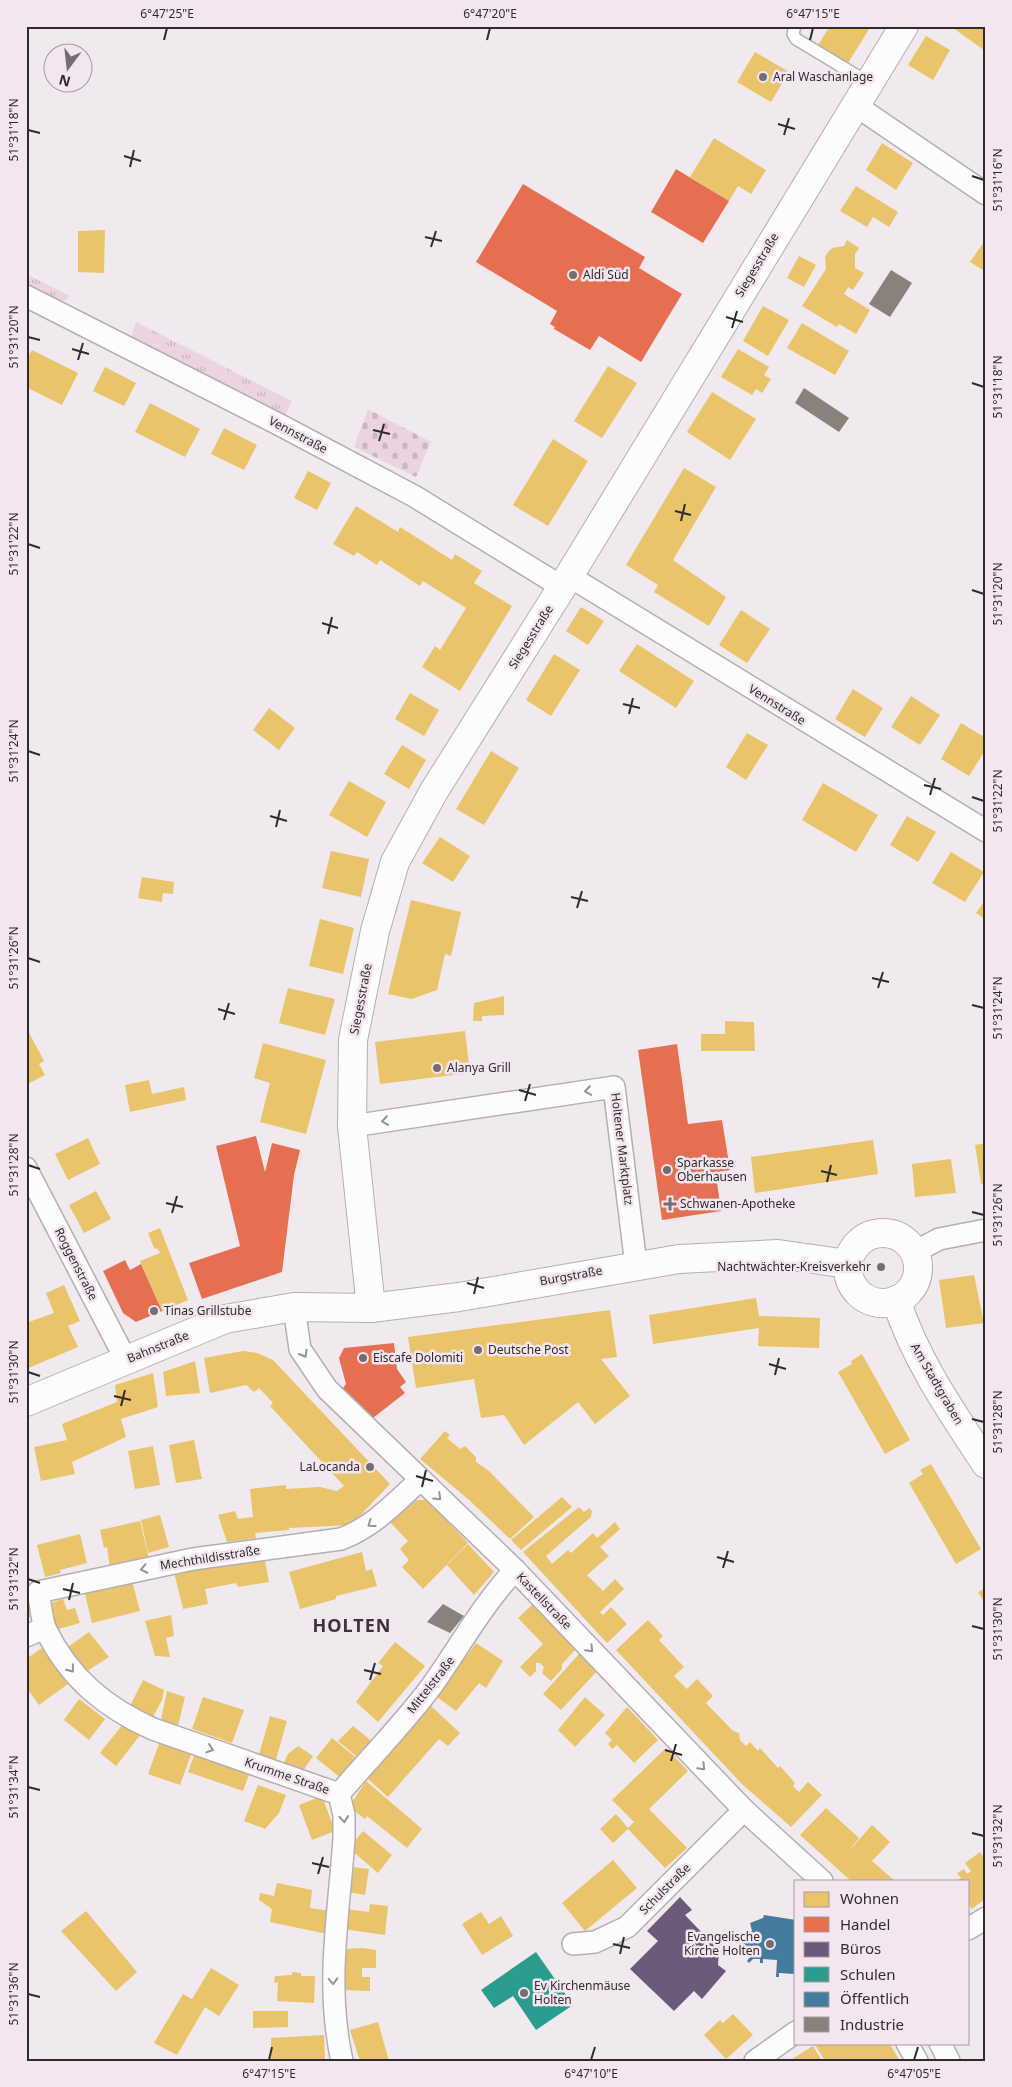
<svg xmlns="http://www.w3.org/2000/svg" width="1012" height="2087" viewBox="0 0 1012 2087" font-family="'Noto Sans',sans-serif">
<defs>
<pattern id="grass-tufts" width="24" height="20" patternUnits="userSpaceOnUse" patternTransform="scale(1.25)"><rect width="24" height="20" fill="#ead4e2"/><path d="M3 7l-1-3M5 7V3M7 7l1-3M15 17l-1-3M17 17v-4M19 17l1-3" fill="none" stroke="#c9b6c2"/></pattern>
<pattern id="cemetery-stones" width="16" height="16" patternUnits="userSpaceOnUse" patternTransform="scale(1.25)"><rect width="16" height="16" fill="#ead4e2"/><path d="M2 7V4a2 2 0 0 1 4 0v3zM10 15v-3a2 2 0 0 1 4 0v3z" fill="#c9b6c2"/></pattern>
</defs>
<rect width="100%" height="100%" fill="#f0eaee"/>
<g fill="url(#grass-tufts)">
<path d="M26 274 70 296 56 307 26 292Z"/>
<path d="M136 322 292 401 282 422 129 344Z"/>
</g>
<path fill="url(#cemetery-stones)" d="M368 409 431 442 416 477 354 447Z"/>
<g fill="#e9c46a">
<path d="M830 26H871L848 63 818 45Z"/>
<path d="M954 26H986L984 50 953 28Z"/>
<path d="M926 36 950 50 933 80 908 65Z"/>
<path d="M755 52 789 72 771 102 737 82Z"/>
<path d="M714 138 766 170 751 194 738 186 729 201 690 177Z"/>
<path d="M882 143 913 163 896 190 866 170Z"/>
<path d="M856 186 898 212 889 227 873 217 867 227 840 211Z"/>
<path d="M105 230 104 273 78 272V231Z"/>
<path d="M986 239V272L970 262Z"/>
<path d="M847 240 859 248 855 254V268L864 273 853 290 848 287 844 294 870 310 856 334 839 324 837 327 802 306 826 269 825 257 828 252 832 248 844 246Z"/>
<path d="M799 256 816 265 804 287 787 278Z"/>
<path d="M763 306 789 320 768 356 743 341Z"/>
<path d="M802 323 849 351 835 375 787 348Z"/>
<path d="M738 349 769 367 764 375 771 379 762 393 756 389 752 395 721 377Z"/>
<path d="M32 350 78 373 62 405 26 387V360Z"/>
<path d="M608 366 637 383 602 438 574 421Z"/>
<path d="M105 367 136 383 124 406 93 391Z"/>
<path d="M712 392 756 419 730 460 687 432Z"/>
<path d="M150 403 200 429 185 457 135 432Z"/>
<path d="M224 428 257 445 244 470 211 454Z"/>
<path d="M553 439 588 461 548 526 513 505Z"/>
<path d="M684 468 716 487 673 560 726 597 709 626 654 592 658 585 626 565Z"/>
<path d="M308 471 331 483 317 510 294 498Z"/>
<path d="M356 506 398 532 400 527 452 560 455 554 482 571 474 583 512 606 460 691 422 667 435 646 440 650 466 608 423 581 420 586 380 560 377 565 357 552 354 556 333 544Z"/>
<path d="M581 607 604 621 588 645 566 631Z"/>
<path d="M741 610 770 629 747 663 719 645Z"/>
<path d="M637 644 694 681 676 708 619 671Z"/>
<path d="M554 654 580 670 551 716 526 700Z"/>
<path d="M853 689 883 708 865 737 835 719Z"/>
<path d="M410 693 439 710 424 736 395 719Z"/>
<path d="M911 696 940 715 920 745 891 727Z"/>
<path d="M269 708 295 728 279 750 253 730Z"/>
<path d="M961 723 986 738V749L969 776 941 759Z"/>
<path d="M747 733 768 745 746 780 726 767Z"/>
<path d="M402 745 426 760 409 789 384 774Z"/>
<path d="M491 751 519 768 484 825 456 809Z"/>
<path d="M349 781 386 802 367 837 329 815Z"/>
<path d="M823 783 878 815 856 852 802 820Z"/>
<path d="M907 816 936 832 918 862 890 845Z"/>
<path d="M440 837 470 856 453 882 422 863Z"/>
<path d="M331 851 369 859 361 897 322 888Z"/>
<path d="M951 852 984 872 965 902 932 883Z"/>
<path d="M142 877 174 882 173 894 163 893 162 902 138 898Z"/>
<path d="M986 899V920L976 913Z"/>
<path d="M411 900 461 912 451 956 445 954 437 990 412 999 388 994Z"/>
<path d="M320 919 354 928 343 974 309 966Z"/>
<path d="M288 988 335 999 325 1035 279 1023Z"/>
<path d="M504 996V1015L482 1016V1021H473L474 1003Z"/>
<path d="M725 1021 754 1022 755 1051H701V1034H725Z"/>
<path d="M26 1027 44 1061 39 1064 45 1075 26 1085Z"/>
<path d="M465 1031 470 1073 380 1084 375 1042Z"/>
<path d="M263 1043 326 1060 306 1134 260 1122 270 1083 254 1078Z"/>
<path d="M149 1080 152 1094 184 1087 186 1100 130 1112 125 1085Z"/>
<path d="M88 1138 100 1164 68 1180 55 1154Z"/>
<path d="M873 1140 878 1174 755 1193 751 1157Z"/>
<path d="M986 1143V1183L981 1184 975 1145Z"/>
<path d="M951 1159 956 1193 915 1197 912 1164Z"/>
<path d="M96 1191 111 1219 84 1233 69 1205Z"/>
<path d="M160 1228 188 1300 162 1311 140 1261 160 1253 158 1249 154 1248 148 1233Z"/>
<path d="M974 1275 984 1323 946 1328 939 1280Z"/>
<path d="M64 1285 80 1321 68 1326 78 1347 26 1369V1323L54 1313 46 1293Z"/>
<path d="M756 1298 759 1316 820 1318 819 1348 758 1346 759 1328 653 1344 649 1315Z"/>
<path d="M610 1310 617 1357 601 1359 630 1396 595 1424 578 1402 524 1445 504 1415 481 1418 474 1379 416 1388 408 1337Z"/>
<path d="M243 1351 257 1353 273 1360 390 1484 351 1525 289 1528V1530L255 1533 256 1539 227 1542 218 1515 235 1511 238 1519 253 1517 250 1489 286 1485V1489L320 1487 337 1491 344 1486 270 1406 273 1403 259 1388 254 1392 246 1385 210 1393 204 1358Z"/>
<path d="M862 1354 910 1440 885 1454 838 1372 852 1364 851 1361Z"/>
<path d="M195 1361 200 1393 166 1396 163 1372Z"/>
<path d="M153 1373 158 1407 121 1419 126 1437 72 1462 75 1474 41 1481 34 1447 67 1440 62 1424 117 1402 115 1385Z"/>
<path d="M445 1431 450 1435 447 1438 460 1449 465 1446 476 1457V1462L489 1471 534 1517 510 1539 468 1499 420 1459Z"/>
<path d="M194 1440 202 1479 176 1483 169 1445Z"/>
<path d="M153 1446 160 1485 135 1489 128 1451Z"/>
<path d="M931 1464 981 1549 956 1564 909 1483 923 1474 920 1470Z"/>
<path d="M562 1497 572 1507 521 1550 511 1540Z"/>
<path d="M417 1500H427L468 1543 423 1589 402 1567 409 1560 400 1549 408 1541 390 1522Z"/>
<path d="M579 1507 584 1512 589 1508 592 1511 591 1517 546 1556 552 1564 568 1550 571 1553 593 1533 597 1538 615 1522 620 1529 600 1547 609 1556 587 1575 603 1591 615 1579 624 1589 600 1612 603 1615 611 1607 627 1624 607 1643 523 1552Z"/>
<path d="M160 1515 169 1547 148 1553 141 1520Z"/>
<path d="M140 1521 149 1559 110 1568 107 1547 104 1548 100 1530Z"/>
<path d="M80 1534 87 1563 60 1570 61 1573 45 1577 37 1545Z"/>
<path d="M468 1544 494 1572 474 1595 447 1565Z"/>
<path d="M362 1552 366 1571 372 1569 377 1586 336 1596V1599L300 1609 289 1572Z"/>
<path d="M264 1556 269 1582 238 1587 236 1583 205 1589 208 1604 183 1609 174 1572Z"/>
<path d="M132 1581 140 1611 92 1623 85 1594Z"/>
<path d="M986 1588V1605L978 1592Z"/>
<path d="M26 1596 33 1616 26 1618Z"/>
<path d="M63 1599 67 1610 75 1608 80 1623 55 1630 47 1604Z"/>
<path d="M534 1603 576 1649 562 1664V1669L551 1681 542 1673 544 1667 540 1663H536V1671L530 1677 520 1667 543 1644 518 1618Z"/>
<path d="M171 1615 174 1636 166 1638 170 1657 155 1656 145 1621Z"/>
<path d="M648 1620 663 1636 659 1640 684 1667 674 1676 687 1689 697 1679 713 1696 706 1703 733 1731 739 1733 740 1740 746 1746 750 1742 758 1751 760 1748 778 1768 780 1766 795 1783 793 1786 799 1792 808 1782 822 1795 791 1827 742 1784 616 1650Z"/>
<path d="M89 1632 109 1657 84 1673 65 1649Z"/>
<path d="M395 1642 425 1666 378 1722 356 1702 383 1666 378 1663Z"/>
<path d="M476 1643 503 1661 486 1688 479 1683 456 1711 437 1697Z"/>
<path d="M42 1648 68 1684 39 1705 26 1687V1659Z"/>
<path d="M579 1654 597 1671 561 1710 543 1694Z"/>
<path d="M143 1680 164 1690 162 1700 152 1719 129 1708Z"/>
<path d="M167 1691 185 1697 177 1730 160 1724Z"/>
<path d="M203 1697 244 1710 232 1743 192 1729Z"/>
<path d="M585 1697 605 1715 575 1747 558 1730Z"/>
<path d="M79 1699 105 1719 89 1740 64 1720Z"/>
<path d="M431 1706 460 1733 448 1746 439 1739 388 1797 368 1779Z"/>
<path d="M627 1707 658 1740 634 1763 617 1745 612 1749 608 1744 612 1740 605 1733Z"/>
<path d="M270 1716 287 1721 275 1763 258 1758Z"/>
<path d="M123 1724 141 1734 116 1766 100 1753Z"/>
<path d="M353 1726 374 1743 360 1759 338 1741Z"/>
<path d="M332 1738 359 1760 342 1779 316 1758Z"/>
<path d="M160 1741 192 1752 180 1785 148 1774Z"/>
<path d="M298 1746 313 1756 301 1774 283 1765 288 1754Z"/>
<path d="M666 1748 688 1771 649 1809 687 1848 665 1868 628 1829 613 1843 600 1829 616 1814 628 1828 634 1822 612 1800Z"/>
<path d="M195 1753 250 1772 243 1791 188 1772Z"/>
<path d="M366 1781 422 1829 407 1848 367 1816 365 1819 349 1807Z"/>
<path d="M258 1785 286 1795 279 1813 265 1829 244 1821Z"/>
<path d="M322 1796 335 1831 312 1840 299 1805Z"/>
<path d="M826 1808 859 1838 847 1853 872 1825 890 1842 872 1861 895 1881H851L800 1835Z"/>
<path d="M363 1831 392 1855 378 1873 349 1848Z"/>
<path d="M980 1852 986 1861V1898L972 1909 968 1904V1881H957L961 1878 957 1873 964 1869 967 1874 971 1871 965 1863Z"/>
<path d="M613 1860 637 1888 585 1931 562 1903Z"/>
<path d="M352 1867 369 1869 365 1895 348 1892Z"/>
<path d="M277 1883 312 1890 310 1908 330 1911 327 1934 270 1922 272 1909 259 1900 260 1893 274 1896Z"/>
<path d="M370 1904 388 1906 385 1935 343 1929 345 1909 369 1912Z"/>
<path d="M86 1911 137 1972 116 1991 61 1931Z"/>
<path d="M481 1912 489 1924 501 1916 513 1936 482 1955 462 1924Z"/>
<path d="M363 1948 376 1950V1968H362V1977H370V1991L341 1990 342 1949Z"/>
<path d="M211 1968 239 1985 219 2016 205 2007 177 2055 154 2043 183 1994 192 1999Z"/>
<path d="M292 1972 301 1973V1976H315L314 2003 277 2001 278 1983 274 1982 275 1976 292 1975Z"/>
<path d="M253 2011H288V2027L253 2028Z"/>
<path d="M733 2014 753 2035 726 2059 704 2035 720 2020 723 2023Z"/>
<path d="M378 2022 389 2061H360L350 2030Z"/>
<path d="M324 2035 325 2061H271V2038Z"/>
<path d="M814 2043H889L900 2061H825Z"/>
<path d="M813 2046 822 2061H789Z"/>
</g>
<g fill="#e76f51">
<path d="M676 169 729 201 703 243 651 212Z"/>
<path d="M523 184 645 257 639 268 682 294 641 362 599 336 590 350 554 329 555 327 550 324 557 311 476 262Z"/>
<path d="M677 1044 688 1124 722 1120 730 1170 711 1173V1176L716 1175 721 1211 662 1220 638 1050Z"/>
<path d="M256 1136 265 1172 272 1143 300 1150 294 1175 282 1272 202 1299 189 1263 240 1246 216 1146Z"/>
<path d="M125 1260 130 1270 141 1264 162 1311 136 1322 123 1313 103 1271Z"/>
<path d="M394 1343 397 1369 406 1382 400 1387 405 1393 369 1421 343 1388 346 1384 339 1358 344 1348Z"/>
</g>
<path fill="#6d597a" d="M680 1897 692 1910 685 1915 708 1939 720 1937 718 1965 726 1971 702 1999 694 1991 674 2011 630 1969 658 1941 647 1931Z"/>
<path fill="#2a9d8f" d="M536 1952 573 2005 536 2030 513 1996 494 2008 481 1990Z"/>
<path fill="#457b9d" d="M764 1915 796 1920V1978H794V1974L779 1973V1977H776L777 1960 763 1959V1963H760V1959H753L749 1963 747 1961 750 1957 745 1950 741 1952 740 1949 743 1948 744 1940 740 1938 752 1931 750 1923 763 1918Z"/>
<g fill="#8a817c">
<path d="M891 270 912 283 890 317 869 304Z"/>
<path d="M804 388 849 418 839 432 795 403Z"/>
<path d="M443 1604 464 1616 450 1633 427 1622Z"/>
</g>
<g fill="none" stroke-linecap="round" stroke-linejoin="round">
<g stroke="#b4afb2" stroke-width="14">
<path id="service" d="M795 26 793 34 796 39 869 83"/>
</g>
<g stroke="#b4afb2" stroke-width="24">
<g id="minor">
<path d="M855 105 986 194"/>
<path d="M26 296 280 425 414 496 562 587"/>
<path d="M569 576 986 831"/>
<path d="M352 1126 614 1087 636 1265"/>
<path d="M26 1168 126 1360"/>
<path d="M915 1252 939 1239 986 1230"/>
<path d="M294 1307 300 1349 327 1389 515 1570 744 1810 822 1881"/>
<path d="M26 1636 45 1628"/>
<path d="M339 1794C369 1759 403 1724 431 1687 459 1648 482 1605 515 1570"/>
<path d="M968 1929 986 1918"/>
<path d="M573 1944 595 1942 627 1927 744 1810"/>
<path d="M907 2043 917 2061"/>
<path d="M940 2043 949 2061"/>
<path d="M342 2061C325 1984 339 1915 344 1838V1815L339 1794 153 1729C106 1708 69 1678 46 1630 41 1619 41 1604 38 1592L193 1559 341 1539C373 1527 395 1503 420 1480"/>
<path d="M755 2061 796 2032"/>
</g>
</g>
<g stroke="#b4afb2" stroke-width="30">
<g id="secondary">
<circle cx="883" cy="1268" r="35"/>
<path d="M896 1300C916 1361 951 1411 986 1464"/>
<path d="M371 1308 352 1126 353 1040 375 931 395 862 434 791 569 576 904 26"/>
<path d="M26 1402 225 1319 294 1307 371 1308 459 1297 679 1259 778 1254 848 1264"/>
</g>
</g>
<use href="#service" stroke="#fdfcfc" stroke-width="11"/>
<use href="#minor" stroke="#fdfcfc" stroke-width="21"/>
<use href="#secondary" stroke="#fdfcfc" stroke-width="28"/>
</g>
<defs><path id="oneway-chevron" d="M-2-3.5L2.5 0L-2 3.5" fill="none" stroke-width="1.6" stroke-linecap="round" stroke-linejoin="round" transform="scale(1.25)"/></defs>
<g stroke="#969495">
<use href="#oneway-chevron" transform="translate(588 1091) rotate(171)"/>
<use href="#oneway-chevron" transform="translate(385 1121) rotate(172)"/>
<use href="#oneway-chevron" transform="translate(304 1354) rotate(60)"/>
<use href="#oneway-chevron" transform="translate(438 1497) rotate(44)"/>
<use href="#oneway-chevron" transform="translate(371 1524) rotate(144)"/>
<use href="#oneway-chevron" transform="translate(144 1569) rotate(168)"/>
<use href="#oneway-chevron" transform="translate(590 1649) rotate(46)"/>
<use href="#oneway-chevron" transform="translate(71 1669) rotate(52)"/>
<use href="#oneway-chevron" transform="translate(210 1749) rotate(19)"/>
<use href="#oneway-chevron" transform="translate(702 1767) rotate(46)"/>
<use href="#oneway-chevron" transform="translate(344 1819) rotate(85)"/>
<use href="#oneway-chevron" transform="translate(333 1981) rotate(88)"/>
</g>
<path fill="none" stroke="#302b2e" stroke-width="2" d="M164 40 167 28M487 40 490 28M810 40 813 28M778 124 795 129M28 130 40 133M784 135 789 118M124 156 141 161M130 167 134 150M972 176 984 180M425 237 442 241M431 247 436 231M726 317 743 322M732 328 737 311M28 337 40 340M72 349 89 354M78 360 83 343M972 383 984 387M373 430 390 434M379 441 384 424M675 511 691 515M681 521 685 504M28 544 40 548M972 590 984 594M322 623 338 628M328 634 332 617M623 704 640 708M629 714 633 698M28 751 40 755M924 785 941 789M930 795 935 778M972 797 984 801M270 816 287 821M276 827 280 810M571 897 588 901M577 908 582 891M28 958 40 962M872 978 889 982M878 988 883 972M972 1005 984 1008M218 1009 235 1014M224 1020 229 1003M519 1090 536 1095M525 1101 530 1084M28 1165 40 1169M821 1171 837 1175M827 1182 831 1165M166 1203 183 1207M972 1212 984 1215M172 1213 177 1196M467 1283 484 1288M474 1294 478 1277M769 1364 786 1369M28 1372 40 1376M775 1375 779 1358M114 1396 131 1400M121 1406 125 1390M972 1419 984 1422M416 1476 433 1481M422 1487 426 1470M717 1557 734 1562M723 1568 728 1551M28 1579 40 1583M63 1589 80 1593M69 1600 73 1583M972 1626 984 1629M364 1670 381 1674M370 1680 375 1663M665 1750 682 1755M671 1761 676 1744M28 1787 40 1790M972 1833 984 1836M312 1863 329 1867M318 1874 323 1857M613 1944 630 1948M620 1954 624 1937M28 1994 40 1997M269 2060 272 2047M591 2060 595 2047M914 2060 918 2047"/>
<g fill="#736e71" stroke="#f4e6ef" stroke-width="2">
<circle cx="763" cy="77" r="5"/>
<circle cx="573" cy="275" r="5"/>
<circle cx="437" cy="1068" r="5"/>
<circle cx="667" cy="1170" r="5"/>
<path d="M667.5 1196.5h5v5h5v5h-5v5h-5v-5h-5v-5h5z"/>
<circle cx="881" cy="1267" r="5"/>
<circle cx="154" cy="1311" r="5"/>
<circle cx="478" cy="1350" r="5"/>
<circle cx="363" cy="1358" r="5"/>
<circle cx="370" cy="1467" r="5"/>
<circle cx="770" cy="1944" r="5"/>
<circle cx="524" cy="1993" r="5"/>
</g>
<g text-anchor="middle" stroke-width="5" stroke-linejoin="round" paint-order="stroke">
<g font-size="12" fill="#302b2e" stroke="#f4e6ef" text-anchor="start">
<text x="773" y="81">Aral Waschanlage</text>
<text x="583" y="279">Aldi Süd</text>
<text x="447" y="1072">Alanya Grill</text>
<text x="677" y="1167">Sparkasse<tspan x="677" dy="14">Oberhausen</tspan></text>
<text x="680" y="1208">Schwanen-Apotheke</text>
<text x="871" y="1271" text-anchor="end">Nachtwächter-Kreisverkehr</text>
<text x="164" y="1315">Tinas Grillstube</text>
<text x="488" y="1354">Deutsche Post</text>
<text x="373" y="1362">Eiscafe Dolomiti</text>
<text x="360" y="1471" text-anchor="end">LaLocanda</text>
<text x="760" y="1941" text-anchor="end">Evangelische<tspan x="760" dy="14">Kirche Holten</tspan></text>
<text x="534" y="1990">Ev Kirchenmäuse<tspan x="534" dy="14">Holten</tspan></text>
</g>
<g font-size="12" fill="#302b2e" stroke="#f4e6ef">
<text transform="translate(757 265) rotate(-59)" y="4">Siegesstraße</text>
<text transform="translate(298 435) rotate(28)" y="4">Vennstraße</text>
<text transform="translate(531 637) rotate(-58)" y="4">Siegesstraße</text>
<text transform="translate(777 705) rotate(32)" y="4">Vennstraße</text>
<text transform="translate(361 999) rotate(-79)" y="4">Siegesstraße</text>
<text transform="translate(622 1149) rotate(83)" y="4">Holtener Marktplatz</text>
<text transform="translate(76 1264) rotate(63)" y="4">Roggenstraße</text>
<text transform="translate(571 1276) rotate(-10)" y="4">Burgstraße</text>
<text transform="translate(158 1347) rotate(-22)" y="4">Bahnstraße</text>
<text transform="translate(937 1384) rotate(60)" y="4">Am Stadtgraben</text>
<text transform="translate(210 1558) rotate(-9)" y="4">Mechthildisstraße</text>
<text transform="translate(544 1601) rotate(46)" y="4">Kastellstraße</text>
<text transform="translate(431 1685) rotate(-52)" y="4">Mittelstraße</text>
<text transform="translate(287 1776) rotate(19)" y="4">Krumme Straße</text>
<text transform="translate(665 1889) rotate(-45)" y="4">Schulstraße</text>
</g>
<g font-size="18" font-weight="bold" letter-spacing="1" fill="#3c3238" stroke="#f4e6ef">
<text x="352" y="1632">HOLTEN</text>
</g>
</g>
<rect width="1012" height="2087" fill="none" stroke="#f4e6ef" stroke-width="55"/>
<rect x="794" y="1880" width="175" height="165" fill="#f4e6ef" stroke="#a69ba2"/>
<rect x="804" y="1892" width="25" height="15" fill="#e9c46a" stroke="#a69ba2"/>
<text x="840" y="1904" font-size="15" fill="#302b2e">Wohnen</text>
<rect x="804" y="1917" width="25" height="15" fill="#e76f51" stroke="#a69ba2"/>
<text x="840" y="1930" font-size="15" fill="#302b2e">Handel</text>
<rect x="804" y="1942" width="25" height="15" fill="#6d597a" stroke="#a69ba2"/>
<text x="840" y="1954" font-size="15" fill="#302b2e">Büros</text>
<rect x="804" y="1967" width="25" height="15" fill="#2a9d8f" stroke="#a69ba2"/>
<text x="840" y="1980" font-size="15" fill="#302b2e">Schulen</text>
<rect x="804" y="1992" width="25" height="15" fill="#457b9d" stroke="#a69ba2"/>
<text x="840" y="2004" font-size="15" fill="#302b2e">Öffentlich</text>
<rect x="804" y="2017" width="25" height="15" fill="#8a817c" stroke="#a69ba2"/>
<text x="840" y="2030" font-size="15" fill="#302b2e">Industrie</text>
<g transform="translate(68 68) rotate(195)"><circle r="24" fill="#f4e6ef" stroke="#a69ba2"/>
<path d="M0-4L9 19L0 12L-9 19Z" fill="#736e71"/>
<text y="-8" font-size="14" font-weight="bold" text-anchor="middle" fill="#302b2e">N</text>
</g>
<rect x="28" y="28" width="956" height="2032" fill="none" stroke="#302b2e" stroke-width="2"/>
<g font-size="12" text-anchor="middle" fill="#302b2e">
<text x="167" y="18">6°47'25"E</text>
<text x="490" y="18">6°47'20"E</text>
<text x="813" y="18">6°47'15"E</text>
<text transform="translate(14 130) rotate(-90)" y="4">51°31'18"N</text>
<text transform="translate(998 180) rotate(-90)" y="4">51°31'16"N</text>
<text transform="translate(14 337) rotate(-90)" y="4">51°31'20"N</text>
<text transform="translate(998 387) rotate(-90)" y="4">51°31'18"N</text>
<text transform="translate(14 544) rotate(-90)" y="4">51°31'22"N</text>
<text transform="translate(998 594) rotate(-90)" y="4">51°31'20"N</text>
<text transform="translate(14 751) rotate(-90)" y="4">51°31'24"N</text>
<text transform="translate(998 801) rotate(-90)" y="4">51°31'22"N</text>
<text transform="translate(14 958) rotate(-90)" y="4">51°31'26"N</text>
<text transform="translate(998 1008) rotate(-90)" y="4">51°31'24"N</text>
<text transform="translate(14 1165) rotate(-90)" y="4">51°31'28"N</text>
<text transform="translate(998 1215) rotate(-90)" y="4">51°31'26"N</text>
<text transform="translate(14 1372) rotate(-90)" y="4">51°31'30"N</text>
<text transform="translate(998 1422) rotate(-90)" y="4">51°31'28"N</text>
<text transform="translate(14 1579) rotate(-90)" y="4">51°31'32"N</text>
<text transform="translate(998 1629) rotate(-90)" y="4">51°31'30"N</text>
<text transform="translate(14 1787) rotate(-90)" y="4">51°31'34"N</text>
<text transform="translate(998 1836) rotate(-90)" y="4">51°31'32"N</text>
<text transform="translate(14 1994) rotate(-90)" y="4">51°31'36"N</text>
<text x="269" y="2078">6°47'15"E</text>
<text x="591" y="2078">6°47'10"E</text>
<text x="914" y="2078">6°47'05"E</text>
</g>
</svg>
